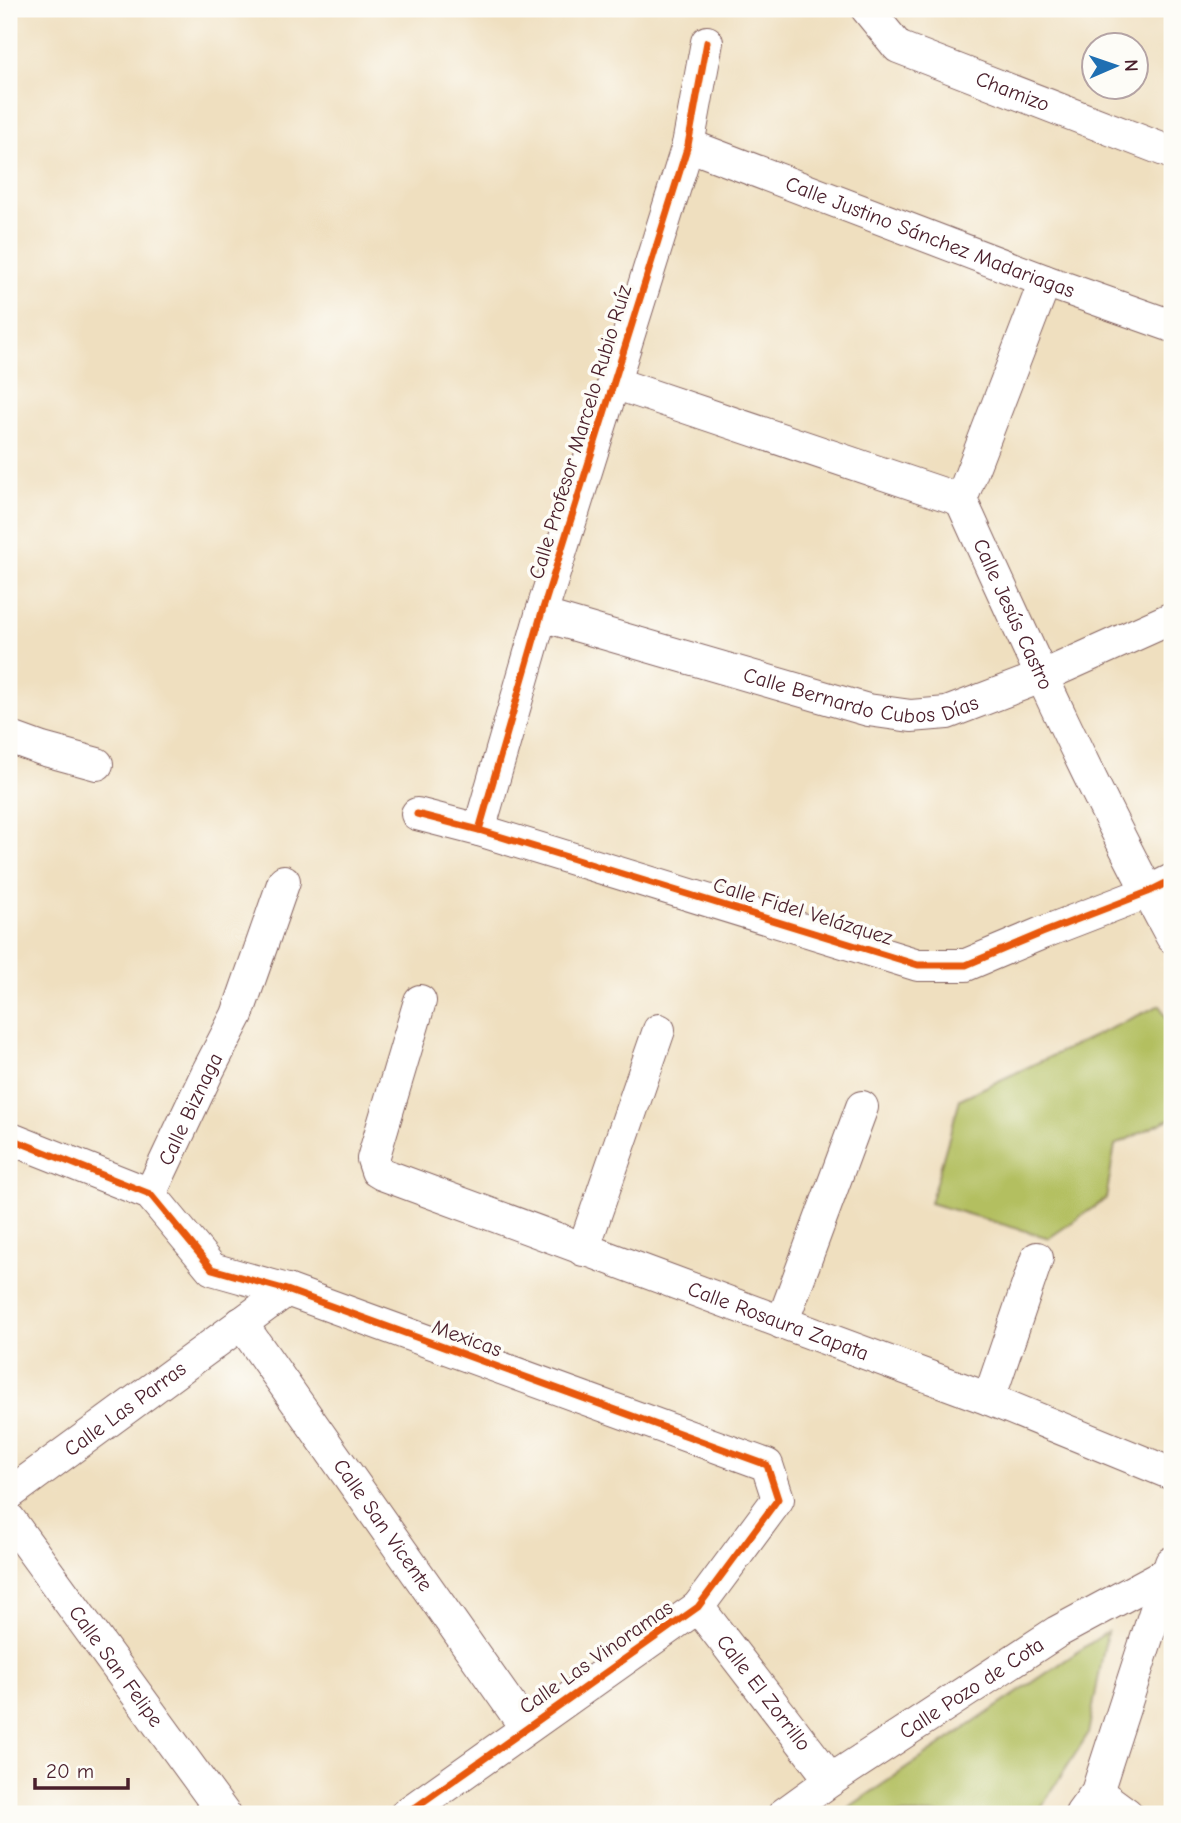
<svg xmlns="http://www.w3.org/2000/svg" width="1181" height="1823" viewBox="0 0 1181 1823" font-family="'Comic Neue',sans-serif">
<rect width="100%" height="100%" fill="#fdfcf7"/>
<filter id="ink" filterUnits="userSpaceOnUse"><feTurbulence type="fractalNoise" baseFrequency=".0143" numOctaves="2"/><feDisplacementMap in="SourceGraphic" scale="14" xChannelSelector="R" yChannelSelector="G"/><feConvolveMatrix kernelMatrix="1 2 1 2 8 2 1 2 1" color-interpolation-filters="sRGB"/></filter>
<filter id="wash" filterUnits="userSpaceOnUse"><feTurbulence type="fractalNoise" baseFrequency=".00686" numOctaves="4" result="noise"/><feDisplacementMap in="SourceGraphic" scale="28" xChannelSelector="R" yChannelSelector="G"/><feGaussianBlur stdDeviation="1.57" result="paint"/><feColorMatrix in="noise" values="0 0 0 0 0 0 0 0 0 0 0 0 0 0 0 0 0 1.4 0 .05"/><feComposite in="paint" operator="in"/></filter>
<g filter="url(#wash)">
<rect width="100%" height="100%" fill="#efdfbf"/>
<g fill="#b3bf61" stroke="#7e6f46" stroke-width="2">
<path d="M1160 1005 1172 1030V1118L1115 1145 1106 1199 1049 1238 930 1203 960 1099Z"/>
<path d="M1107 1632 1088 1734 1037 1814H839Z"/>
</g>
</g>
<g filter="url(#ink)">
<g fill="none" stroke-linecap="round" stroke-linejoin="round">
<g stroke="#84625f" stroke-width="34">
<g id="minor">
<path id="s1" d="M867 9 898 47 1172 153"/>
<path id="s2" d="M688 145 1045 281 1172 326"/>
<path id="s3" d="M1045 281 961 500C1028 648 1095 795 1172 937"/>
<path d="M614 383 961 500"/>
<path id="s4" d="M541 615 868 710 911 716 947 713 1041 677 1172 618"/>
<path d="M9 737 42 749 97 764"/>
<path d="M417 814 479 830 918 965H966L1042 933 1148 892 1172 880"/>
<path d="M479 830 541 615 688 145 707 42"/>
<path id="s5" d="M420 1001 373 1159 377 1171 382 1174 989 1399 1172 1474"/>
<path d="M9 1138 150 1194 212 1269 287 1290 767 1465 778 1499 698 1607 406 1814"/>
<path id="s6" d="M150 1194 208 1071 237 1015 284 881"/>
<path d="M583 1250 659 1030"/>
<path id="s7" d="M241 1323 526 1728"/>
<path d="M782 1323 862 1107"/>
<path d="M989 1399 1037 1258"/>
<path id="s8" d="M9 1494 287 1290"/>
<path id="s9" d="M9 1519 224 1814"/>
<path id="s10" d="M698 1607 831 1780"/>
<path d="M1097 1792 1127 1814"/>
<path id="s11" d="M784 1814 831 1780 1057 1632 1167 1573"/>
<path d="M1081 1814 1097 1792 1171 1563"/>
</g>
</g>
<use href="#minor" stroke="#fff" stroke-width="32"/>
<g stroke="#fdfcf7" stroke-width="11">
<g id="cycleway">
<path d="M417 814 479 830 918 965H966L1042 933 1148 892 1172 880"/>
<path d="M479 830 541 615 688 145 707 42"/>
<path d="M9 1138 150 1194 212 1269 287 1290 767 1465 778 1499 698 1607 406 1814"/>
</g>
</g>
<use href="#cycleway" stroke="#e8590c" stroke-width="7"/>
</g>
</g>
<g text-anchor="middle" stroke-width="7" stroke-linejoin="round" paint-order="stroke">
<g font-size="21" fill="#4a1f2b" stroke="#fdfcf7">
<text dy="7" stroke="none"><textPath href="#s1" startOffset="172">Chamizo</textPath></text>
<text dy="7" stroke="none"><textPath href="#s2" startOffset="259">Calle Justino Sánchez Madariagas</textPath></text>
<text transform="translate(580 432) rotate(-73)" y="7">Calle Profesor Marcelo Rubio Ruíz</text>
<text dy="7" stroke="none"><textPath href="#s3" startOffset="360">Calle Jesús Castro</textPath></text>
<text dy="7" stroke="none"><textPath href="#s4" startOffset="332">Calle Bernardo Cubos Días</textPath></text>
<text transform="translate(803 911) rotate(17)" y="7">Calle Fidel Velázquez</text>
<text dy="7" stroke="none"><textPath href="#s6" startOffset="94">Calle Biznaga</textPath></text>
<text dy="7" stroke="none"><textPath href="#s5" startOffset="606">Calle Rosaura Zapata</textPath></text>
<text transform="translate(467 1338) rotate(20)" y="7">Mexicas</text>
<text dy="7" stroke="none"><textPath href="#s8" startOffset="144">Calle Las Parras</textPath></text>
<text dy="7" stroke="none"><textPath href="#s7" startOffset="247">Calle San Vicente</textPath></text>
<text transform="translate(596 1657) rotate(-35)" y="7">Calle Las Vinoramas</text>
<text dy="7" stroke="none"><textPath href="#s9" startOffset="182">Calle San Felipe</textPath></text>
<text dy="7" stroke="none"><textPath href="#s11" startOffset="226">Calle Pozo de Cota</textPath></text>
<text dy="7" stroke="none"><textPath href="#s10" startOffset="108">Calle El Zorrillo</textPath></text>
</g>
</g>
<rect width="1181" height="1823" fill="none" stroke="#fdfcf7" stroke-width="35"/>
<g transform="translate(1115 66) rotate(88)"><circle r="33" fill="#fdfcf7" stroke="#b5a4a5" stroke-width="2"/>
<path d="M0-5L12 26L0 18L-12 26Z" fill="#1f6fb2"/>
<text y="-10" font-size="19" font-weight="bold" text-anchor="middle" fill="#4a1f2b">N</text>
</g>
<path d="M35 1778v10h93v-10" fill="none" stroke="#4a1f2b" stroke-width="3.5"/>
<text x="46" y="1778" font-size="21" fill="#4a1f2b" stroke="#fdfcf7" stroke-width="5" paint-order="stroke">20 m</text>
</svg>
